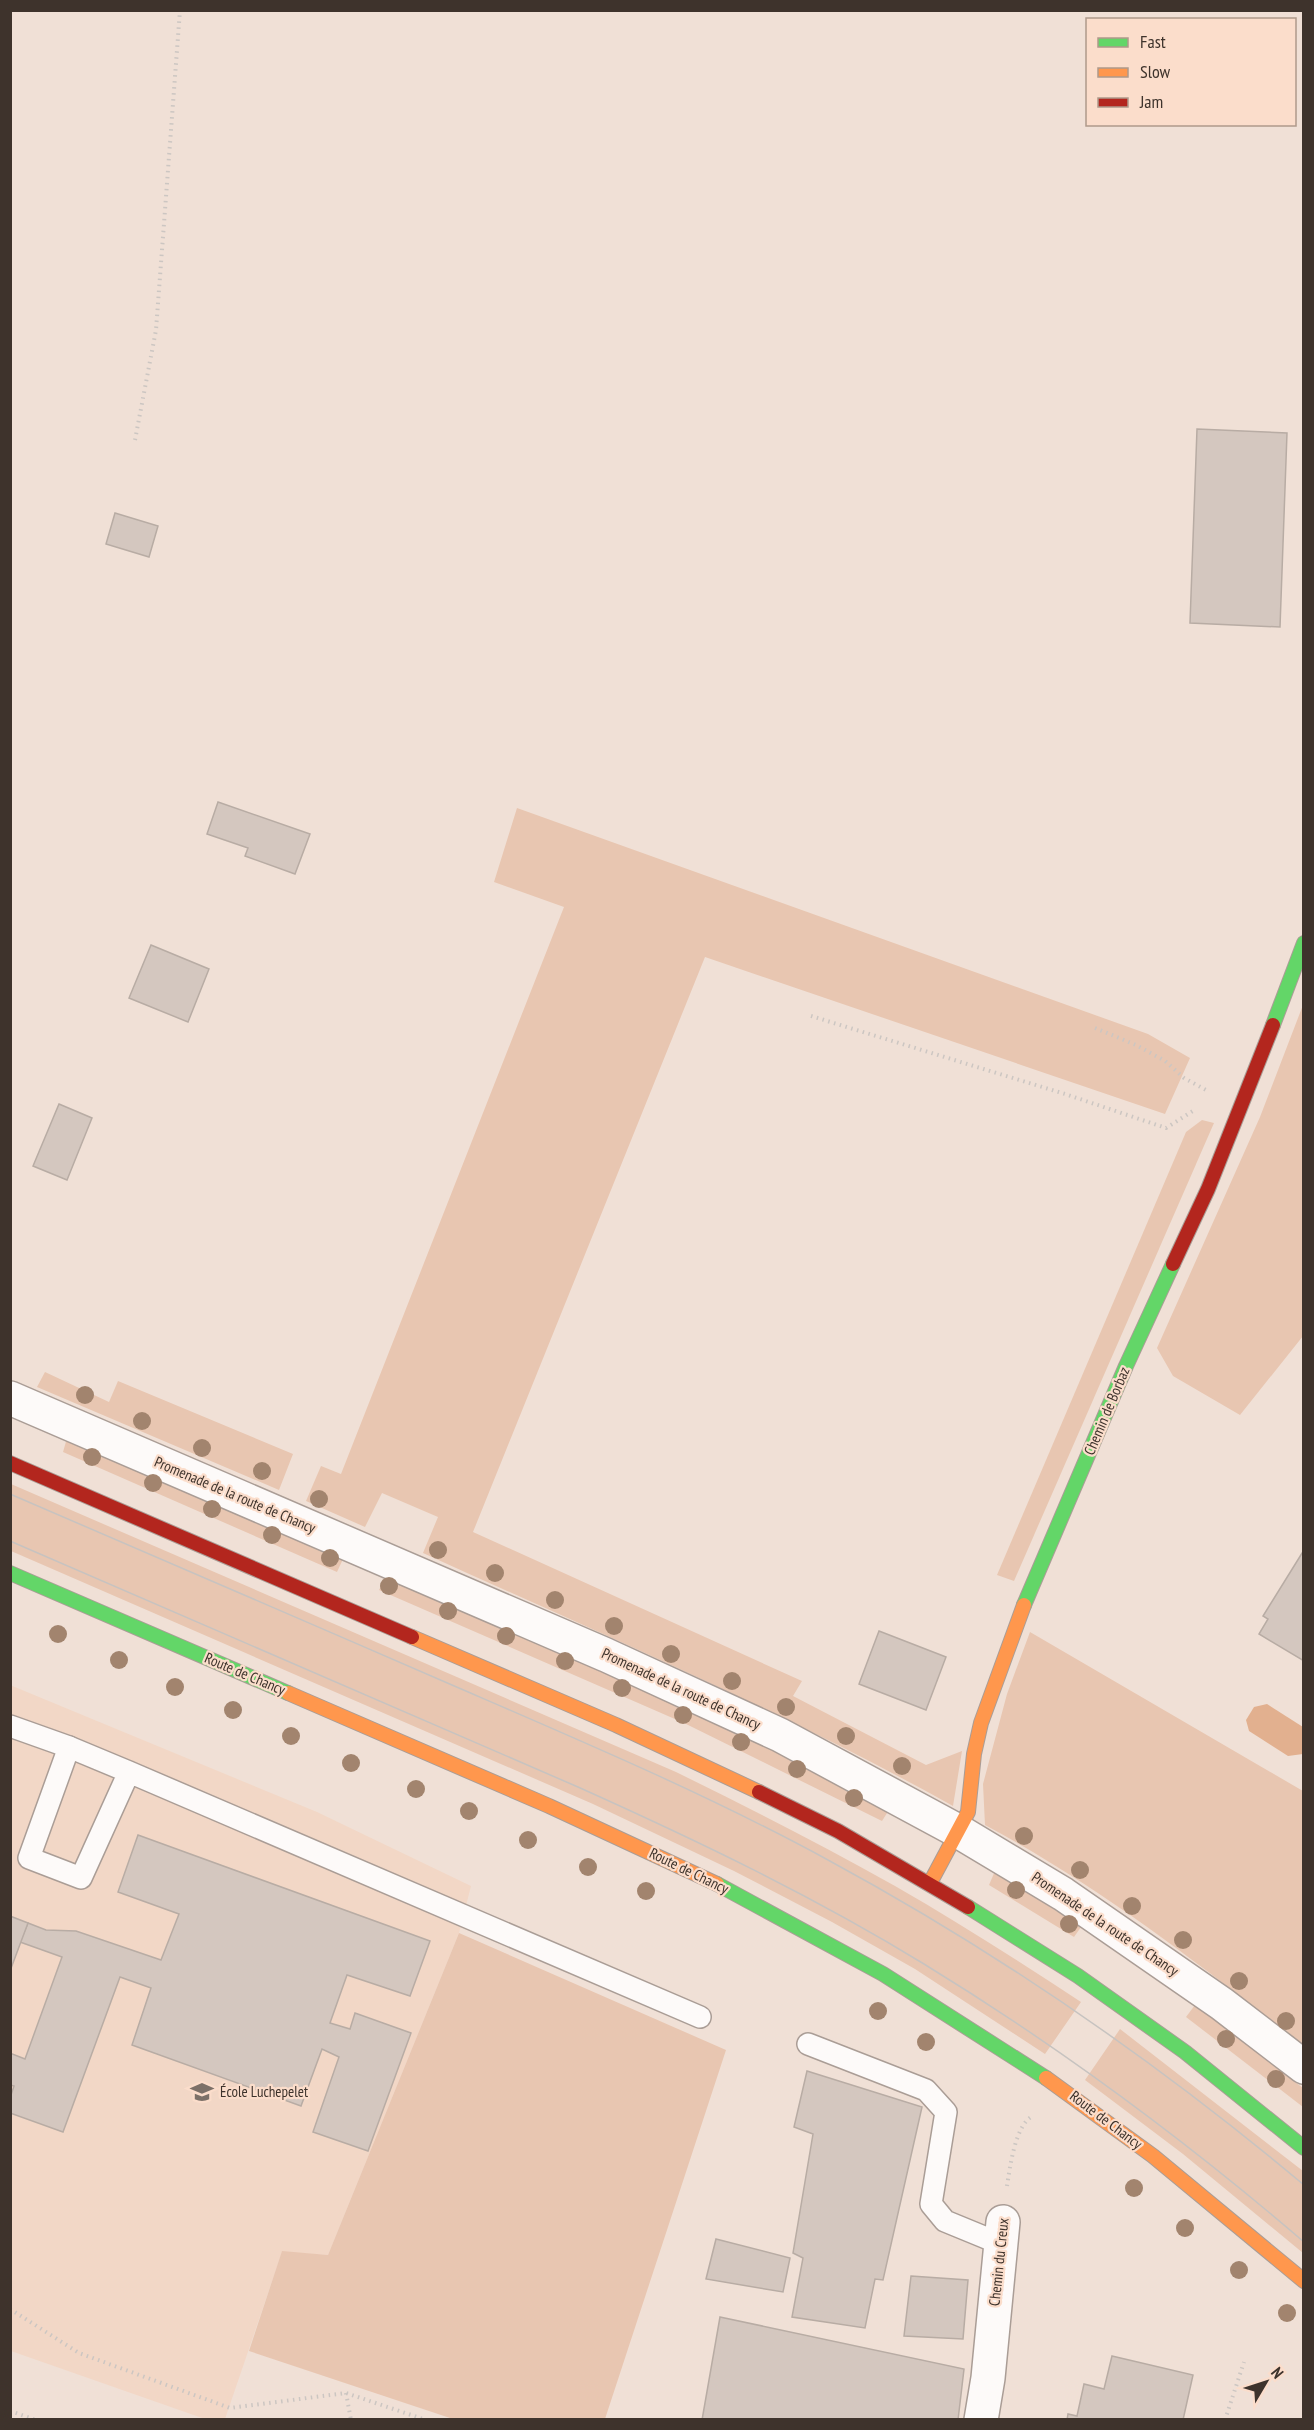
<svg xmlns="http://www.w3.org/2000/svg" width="1314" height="2430" viewBox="0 0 1314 2430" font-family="'PT Sans Narrow',sans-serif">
<rect width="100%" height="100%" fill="#f0e0d6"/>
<path fill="#f2d7c6" d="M10 1685 317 1812 471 1886 459 1933 328 2255 282 2252 225 2419H205L11 2351Z"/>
<g fill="#e8c6b1">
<path d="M517 808 1148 1034 1190 1058 1165 1114 705 957 473 1532 802 1681 793 1696 926 1765 962 1751 953 1806C781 1710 601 1634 423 1553L438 1517 382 1493 365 1527 306 1501 321 1466 341 1474 564 907 494 882Z"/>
<path d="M1303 1005V1336L1240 1415 1173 1376 1157 1348 1260 1117Z"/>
<path d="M1202 1120 1214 1123 1014 1581 997 1575 1186 1132Z"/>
<path d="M45 1372 109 1402 118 1381 293 1454 279 1490 37 1387Z"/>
<path d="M67 1438 343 1559 337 1572 63 1452Z"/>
<path d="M11 1484 676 1772C749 1808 823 1845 895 1886 958 1922 1020 1962 1081 2002L1045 2054 915 1969 832 1922 734 1871 593 1804 11 1551Z"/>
<path d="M386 1577 598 1669 780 1752 889 1810 882 1821 684 1723 379 1590Z"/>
<path d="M1030 1632 1303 1791V2045C1202 1966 1099 1886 985 1825L983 1784 1007 1694Z"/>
<path d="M995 1871 1081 1927 1074 1937 989 1885Z"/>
<path d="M459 1933 726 2050 605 2419H453L249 2351 282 2251 328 2255Z"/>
<path d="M1195 2005 1303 2088V2107L1186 2017Z"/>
<path d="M1120 2029 1303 2171V2253L1183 2154 1085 2080Z"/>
</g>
<path fill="#e2b08f" d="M1267 1704 1303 1727V1754L1288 1756 1249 1731 1246 1720 1254 1707Z"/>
<g fill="#d4c7bf" stroke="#b8aca4" stroke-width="1.5">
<path d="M1197 429 1287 433 1280 627 1190 623Z"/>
<path d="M115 513 158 526 149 557 106 544Z"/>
<path d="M218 802 310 834 295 874 245 856 248 848 207 834Z"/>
<path d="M151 945 209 969 188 1022 129 998Z"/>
<path d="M59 1104 92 1118 67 1180 33 1166Z"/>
<path d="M1304 1550V1661L1259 1634 1268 1619 1263 1616Z"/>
<path d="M879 1631 946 1657 926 1710 859 1684Z"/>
<path d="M138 1835 430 1941 410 1996 347 1975 330 2023 350 2029 355 2013 411 2033 368 2151 313 2132 339 2057 322 2049 301 2106 132 2045 151 1988 120 1977 63 2132 10 2113V2098L14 2086 10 2085V2053L25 2059 62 1957 20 1942 28 1923 46 1930 76 1931 161 1960 179 1914 118 1892Z"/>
<path d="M10 1916 28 1923 10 1971Z"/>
<path d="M807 2071 922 2107 883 2280 875 2279 865 2328 792 2317 803 2258 793 2253 813 2134 794 2127Z"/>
<path d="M716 2239 790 2258 783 2292 706 2279Z"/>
<path d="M911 2276 968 2280 963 2339 904 2336Z"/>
<path d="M720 2317 964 2369 958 2420H702Z"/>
<path d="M1112 2356 1193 2375 1183 2420H1067L1068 2414 1077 2416 1084 2384 1104 2389Z"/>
</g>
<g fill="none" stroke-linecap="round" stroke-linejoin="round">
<g stroke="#aa9d96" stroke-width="24">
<g id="lane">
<path d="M10 1726 69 1747"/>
<path d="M129 1772 81 1878 29 1858 69 1747 129 1772 700 2017"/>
<path d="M808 2044 926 2090 946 2112 931 2204 945 2221 1001 2244"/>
</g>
</g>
<g stroke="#aa9d96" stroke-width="36">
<g id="street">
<path d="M10 1398 606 1655 780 1735 958 1831 1063 1894 1222 2004 1304 2067"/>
<path d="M981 2420 988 2378 1003 2222"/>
</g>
</g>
<g stroke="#aa9d96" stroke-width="16">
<g id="fast">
<path d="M1273 1025 1304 943"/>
<path d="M10 1573 288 1693"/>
<path d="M1024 1605 1126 1366 1173 1264"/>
<path d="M717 1884 883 1974 1046 2078"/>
<path d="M968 1907 1078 1976 1185 2052 1304 2148"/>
</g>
</g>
<g stroke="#aa9d96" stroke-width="16">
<g id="slow">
<path d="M412 1637 616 1725 759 1792"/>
<path d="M288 1693 549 1806 717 1884"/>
<path d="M930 1883 968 1812 974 1754 981 1723 1024 1605"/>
<path d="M1046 2078 1153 2156 1304 2281"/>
</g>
</g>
<g stroke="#aa9d96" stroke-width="16">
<g id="jam">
<path d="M1173 1264 1208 1189 1273 1025"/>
<path d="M10 1463 412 1637"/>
<path d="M759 1792 838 1831 968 1907"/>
</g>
</g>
<g stroke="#ccc6c2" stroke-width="4" stroke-dasharray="1.5 4.5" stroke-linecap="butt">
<path d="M135 440 156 330 180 10"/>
<path d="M811 1016 1065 1094 1166 1128 1196 1109"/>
<path d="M1095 1028 1136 1045 1165 1061 1184 1078 1206 1090"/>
<path d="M1007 2186C1010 2168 1015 2124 1033 2116"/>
<path d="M10 2309 79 2353 230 2408 346 2393 426 2420"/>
<path d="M346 2393 351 2420"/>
<path d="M10 2411 36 2420"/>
<path d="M1225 2420 1244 2362"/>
</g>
<use href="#lane" stroke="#fdfaf9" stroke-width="21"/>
<use href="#street" stroke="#fdfaf9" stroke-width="33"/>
<use href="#fast" stroke="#63d668" stroke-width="14"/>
<use href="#slow" stroke="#ff974d" stroke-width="14"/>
<use href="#jam" stroke="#b3261e" stroke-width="14"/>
<g stroke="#c7c3c0" stroke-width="1.5">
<path d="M10 1494C158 1558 305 1621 452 1685 579 1740 707 1794 828 1860 998 1952 1156 2061 1304 2185"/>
<path d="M10 1541 578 1787C696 1840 813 1896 924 1964 1058 2046 1184 2139 1304 2242"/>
</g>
</g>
<g fill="#a2846e">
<circle cx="85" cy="1395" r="9"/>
<circle cx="142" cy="1421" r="9"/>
<circle cx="202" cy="1448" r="9"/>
<circle cx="92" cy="1457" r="9"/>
<circle cx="262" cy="1471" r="9"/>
<circle cx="153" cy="1483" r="9"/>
<circle cx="319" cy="1499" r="9"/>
<circle cx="212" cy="1509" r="9"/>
<circle cx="272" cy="1535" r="9"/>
<circle cx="438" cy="1550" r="9"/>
<circle cx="330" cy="1558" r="9"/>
<circle cx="495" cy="1573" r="9"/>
<circle cx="389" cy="1586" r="9"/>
<circle cx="555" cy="1600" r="9"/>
<circle cx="448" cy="1611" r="9"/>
<circle cx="614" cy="1626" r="9"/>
<circle cx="58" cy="1634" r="9"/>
<circle cx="506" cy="1636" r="9"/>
<circle cx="671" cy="1654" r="9"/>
<circle cx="119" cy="1660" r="9"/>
<circle cx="565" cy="1661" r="9"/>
<circle cx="732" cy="1681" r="9"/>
<circle cx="175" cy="1687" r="9"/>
<circle cx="622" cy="1688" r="9"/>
<circle cx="786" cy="1707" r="9"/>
<circle cx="233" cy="1710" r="9"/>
<circle cx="683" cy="1715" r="9"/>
<circle cx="291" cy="1736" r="9"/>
<circle cx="846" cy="1736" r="9"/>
<circle cx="741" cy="1742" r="9"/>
<circle cx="351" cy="1763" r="9"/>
<circle cx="902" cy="1766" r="9"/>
<circle cx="797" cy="1769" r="9"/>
<circle cx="416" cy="1789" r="9"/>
<circle cx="854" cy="1798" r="9"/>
<circle cx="469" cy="1811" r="9"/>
<circle cx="1024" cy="1836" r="9"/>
<circle cx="528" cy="1840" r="9"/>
<circle cx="588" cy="1867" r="9"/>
<circle cx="1080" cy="1870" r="9"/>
<circle cx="1016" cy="1890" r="9"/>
<circle cx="646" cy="1891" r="9"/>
<circle cx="1132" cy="1906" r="9"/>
<circle cx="1069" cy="1924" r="9"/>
<circle cx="1183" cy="1940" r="9"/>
<circle cx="1239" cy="1981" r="9"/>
<circle cx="878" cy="2011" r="9"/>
<circle cx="1286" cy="2021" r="9"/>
<circle cx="1226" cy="2039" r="9"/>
<circle cx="926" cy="2042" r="9"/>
<circle cx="1276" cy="2079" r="9"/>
<circle cx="1134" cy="2188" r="9"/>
<circle cx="1185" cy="2228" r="9"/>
<circle cx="1239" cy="2270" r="9"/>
<circle cx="1287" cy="2313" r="9"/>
</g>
<defs>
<g id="school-bare" transform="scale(1.8)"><path d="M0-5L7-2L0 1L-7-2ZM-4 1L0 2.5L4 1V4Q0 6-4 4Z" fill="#7c7068" stroke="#fbddcb" stroke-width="2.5" paint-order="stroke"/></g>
</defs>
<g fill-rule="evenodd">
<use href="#school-bare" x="202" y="2092"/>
</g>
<g text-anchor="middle" stroke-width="4.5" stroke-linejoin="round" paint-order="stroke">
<g font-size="15" fill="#3e332c" stroke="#fbddcb">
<text transform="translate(1107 1411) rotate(-67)" y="5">Chemin de Borbaz</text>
<text transform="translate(235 1495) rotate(23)" y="5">Promenade de la route de Chancy</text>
<text transform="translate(245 1674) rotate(23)" y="5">Route de Chancy</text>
<text transform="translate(681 1689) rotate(25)" y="5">Promenade de la route de Chancy</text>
<text transform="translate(689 1871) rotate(26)" y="5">Route de Chancy</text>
<text transform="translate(1105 1924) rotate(34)" y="5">Promenade de la route de Chancy</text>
<text transform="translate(1106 2120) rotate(37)" y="5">Route de Chancy</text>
<text transform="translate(999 2262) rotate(-84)" y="5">Chemin du Creux</text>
</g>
<g font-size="15" fill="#3e332c" stroke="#fbddcb" text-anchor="start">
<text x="220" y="2097">École Luchepelet</text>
</g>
</g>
<rect width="1314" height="2430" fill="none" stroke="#3e332c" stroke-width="24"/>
<rect x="1086" y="18" width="210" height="108" fill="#fbddcb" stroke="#af998b" stroke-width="1.5"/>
<rect x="1098" y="38" width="30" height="9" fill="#63d668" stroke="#af998b" stroke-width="1.5"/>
<text x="1140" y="48" font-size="18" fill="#3e332c">Fast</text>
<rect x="1098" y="68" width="30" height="9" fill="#ff974d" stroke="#af998b" stroke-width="1.5"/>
<text x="1140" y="78" font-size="18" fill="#3e332c">Slow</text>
<rect x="1098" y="98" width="30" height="9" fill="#b3261e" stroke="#af998b" stroke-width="1.5"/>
<text x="1140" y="108" font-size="18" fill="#3e332c">Jam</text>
<g transform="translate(1266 2382) rotate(51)" stroke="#fbddcb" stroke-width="4.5" paint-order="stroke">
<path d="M0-4.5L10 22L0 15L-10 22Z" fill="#3e332c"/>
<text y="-9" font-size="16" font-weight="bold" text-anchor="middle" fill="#3e332c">N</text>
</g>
</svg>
